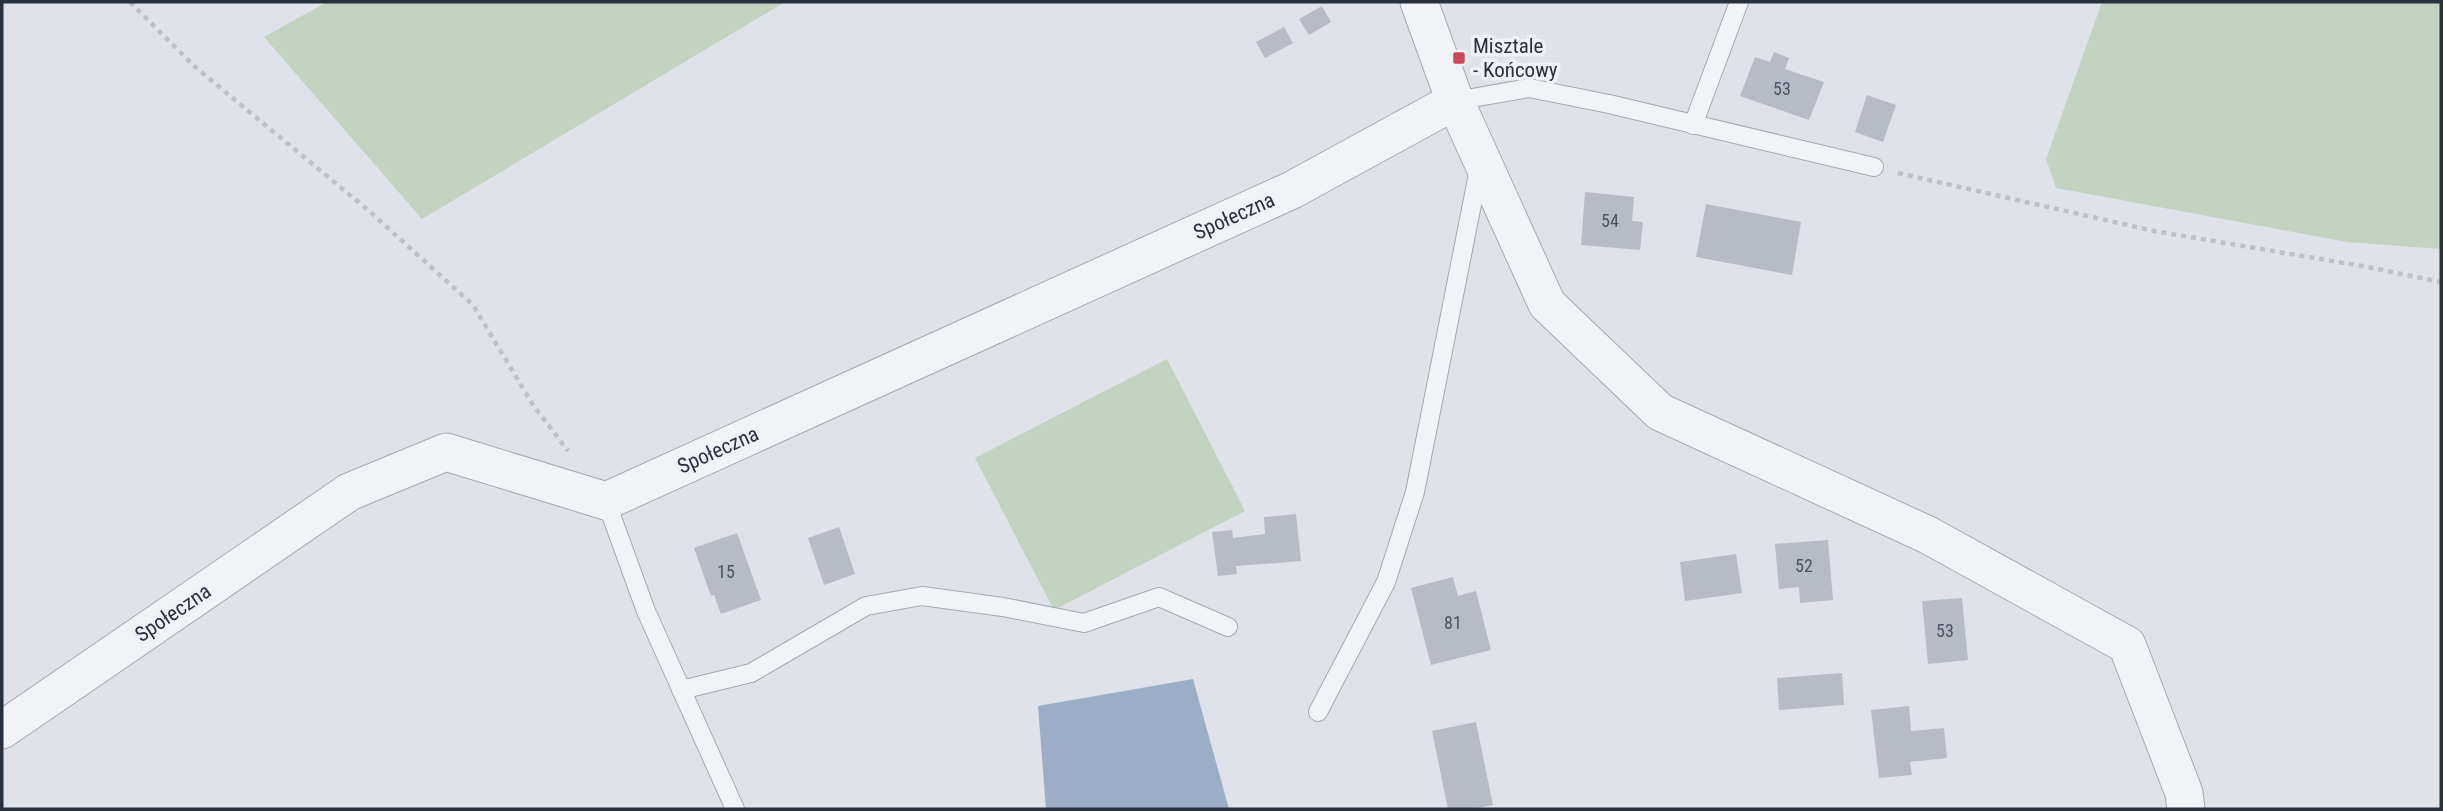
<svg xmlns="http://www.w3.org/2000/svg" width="2443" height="811" viewBox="0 0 2443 811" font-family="'Roboto Condensed',sans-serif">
<rect width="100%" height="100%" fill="#dfe2e8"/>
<g fill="#c4d2c1">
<path d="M327 2H785L422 219 264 37Z"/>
<path d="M2102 2H2441V249L2347 242 2056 188 2046 159Z"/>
<path d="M1167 359 1245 511 1054 610 975 458Z"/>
</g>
<path fill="#9caec7" d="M1193 679 1229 809H1046L1038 706Z"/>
<g fill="#b7bbc5">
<path d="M1322 6 1331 22 1309 35 1299 19Z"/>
<path d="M1284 27 1293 43 1265 58 1256 42Z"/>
<path d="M1774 52 1789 58 1785 69 1824 82 1809 120 1740 96 1755 57 1770 62Z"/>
<path d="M1867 95 1896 105 1883 142 1855 132Z"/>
<path d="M1585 192 1634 197 1632 221 1643 222 1640 250 1581 245Z"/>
<path d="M1706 204 1801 222 1792 275 1696 257Z"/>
<path d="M1296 514 1301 561 1236 566 1237 574 1218 576 1212 532 1232 530 1233 538 1265 534 1264 517Z"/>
<path d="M839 527 855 574 824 585 808 538Z"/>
<path d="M737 533 761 600 721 614 714 595 711 596 694 548Z"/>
<path d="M1828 540 1833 600 1800 603 1799 587 1779 589 1775 544Z"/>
<path d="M1736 554 1742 593 1685 601 1680 562Z"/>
<path d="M1453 577 1458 596 1476 591 1491 650 1431 665 1411 588Z"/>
<path d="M1962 598 1968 660 1928 664 1922 601Z"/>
<path d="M1842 673 1844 705 1779 710 1777 678Z"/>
<path d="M1909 706 1911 731 1944 728 1947 758 1910 762 1912 775 1879 778 1871 710Z"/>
<path d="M1476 722 1493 805 1471 809H1448L1432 731Z"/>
</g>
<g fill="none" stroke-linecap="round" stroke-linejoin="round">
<g stroke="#a5a9b2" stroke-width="20">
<g id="service">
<path d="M1455 101 1529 88 1609 104 1874 167"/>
<path d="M1693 125 1739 2"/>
<path d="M606 501 646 611 735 809"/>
<path d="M681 690 751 673 866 606 922 596 1003 607 1084 623 1159 597 1228 627"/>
<path d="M1318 712 1386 582 1415 492 1479 169"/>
</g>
</g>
<g stroke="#a5a9b2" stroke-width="39">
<g id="minor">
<path d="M1419 2 1455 101 1547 304 1660 412 1928 535 2127 645 2184 793 2186 809"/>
<path d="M2 730 349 492 446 452 606 501 1292 190 1455 101"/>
</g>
</g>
<g stroke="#bec0c6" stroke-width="4.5" stroke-dasharray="5 5" stroke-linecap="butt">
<path d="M130 2 194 66 368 210 473 305 533 405 568 451"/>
<path d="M1898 173 2154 231 2362 266 2441 282"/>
</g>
<use href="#service" stroke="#f2f3f6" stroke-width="18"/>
<use href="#minor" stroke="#f2f3f6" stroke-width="37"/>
</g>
<rect fill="#c84956" stroke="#eff1f6" stroke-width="2.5" x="1452" y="51" width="14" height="14" rx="3.5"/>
<g text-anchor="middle" stroke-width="7" stroke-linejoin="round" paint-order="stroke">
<g font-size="18" fill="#4c5360">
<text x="1782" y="95">53</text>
<text x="1610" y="227">54</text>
<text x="1804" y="572">52</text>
<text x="726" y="578">15</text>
<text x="1453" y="629">81</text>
<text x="1945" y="637">53</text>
</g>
<g font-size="21" fill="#29303e" stroke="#eff1f6" text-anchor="start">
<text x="1473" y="53">Misztale<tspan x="1473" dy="24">- Końcowy</tspan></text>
</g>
<g font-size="21" fill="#29303e" stroke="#eff1f6">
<text transform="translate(1234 216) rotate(-24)" y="7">Społeczna</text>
<text transform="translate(718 450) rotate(-24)" y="7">Społeczna</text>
<text transform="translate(173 613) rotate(-34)" y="7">Społeczna</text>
</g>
</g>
<rect width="2443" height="811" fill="none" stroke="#29303e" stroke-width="7"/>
</svg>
